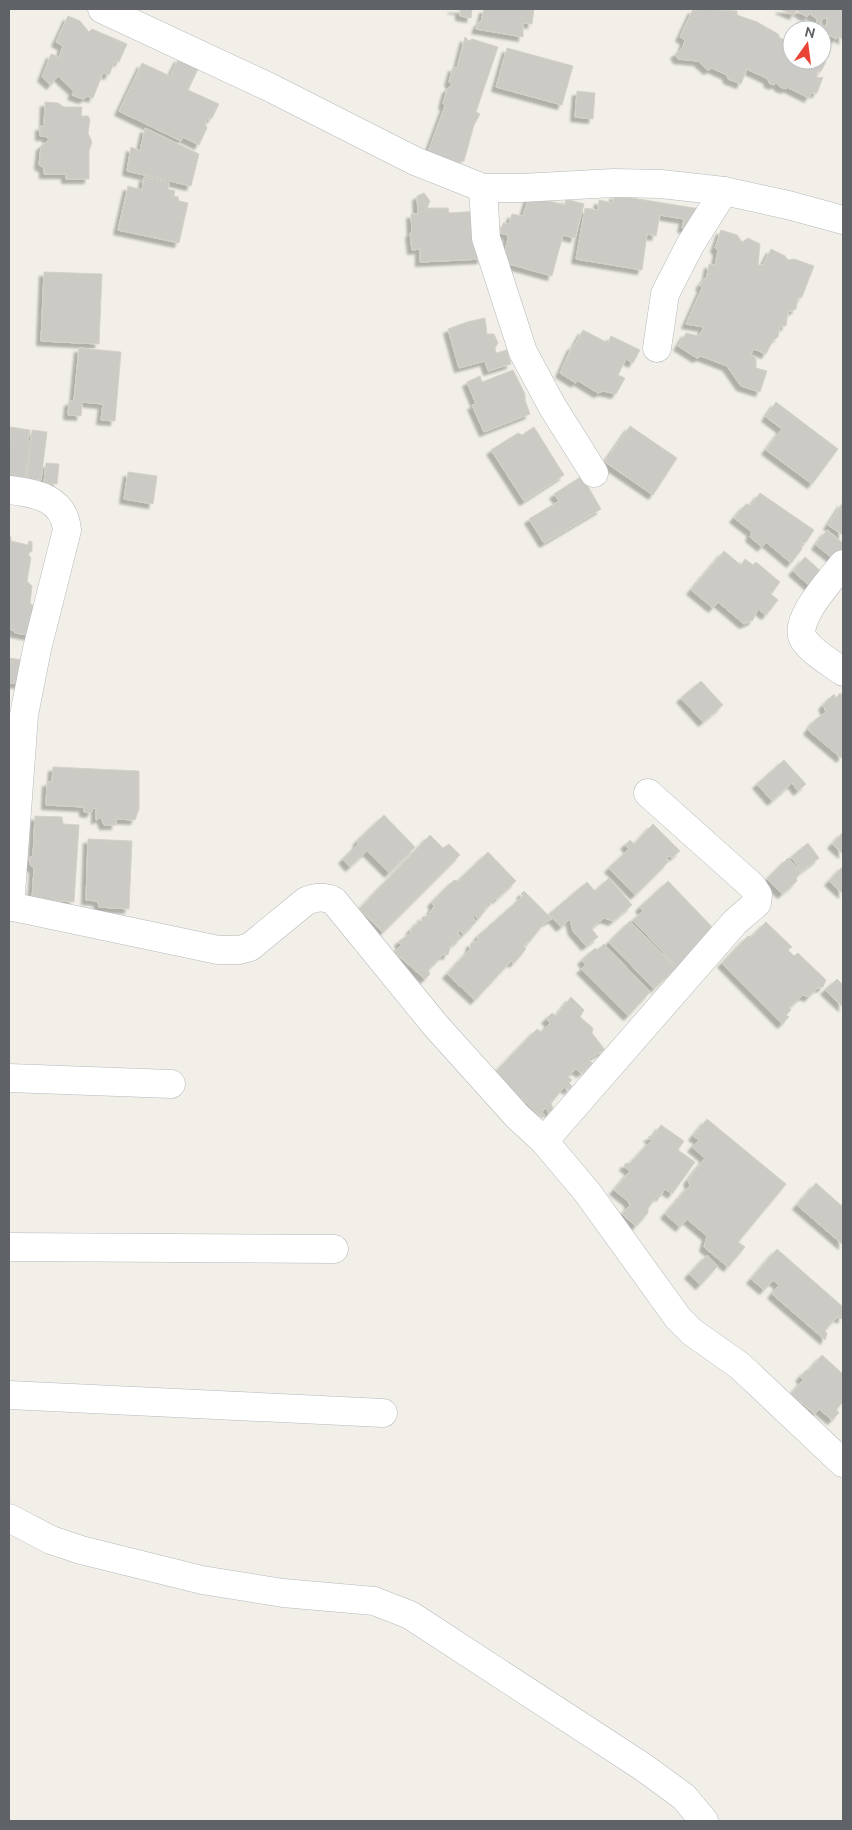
<svg xmlns="http://www.w3.org/2000/svg" width="852" height="1830" viewBox="0 0 852 1830" font-family="Ubuntu,sans-serif">
<defs>
<filter id="shadow"><feDropShadow dx="-4.5" dy="4.5" stdDeviation="1" flood-color="#0004"/></filter>
</defs>
<rect width="100%" height="100%" fill="#f1efe8"/>
<g fill="#cccac5" stroke="#d6d1c6" filter="url(#shadow)">
<path d="M452 9H472L471 18 460 16V10Z"/>
<path d="M484 9H534L532 24 523 23V37L476 29 479 22H481Z"/>
<path d="M693 9 697 11 698 9 737 11V15L757 22 778 34 780 38 792 43V60L826 62 821 71 817 72V78L823 77 817 93H811L809 98 787 87 786 89 780 87 776 83 774 85 769 83 768 79 747 69 741 84 728 79 727 75 712 68 708 70 698 61 678 59 675 54 682 49 685 40 680 37Z"/>
<path d="M780 9H843V40L838 36 836 39 824 32 823 26 827 25V18H823L820 24H816L817 19 810 14 807 17 796 10 794 15Z"/>
<path d="M68 16 80 21 89 32 92 29 127 44 119 62 115 61 109 75 103 73 93 98 88 96 83 99 72 95 74 91 58 76 51 85 42 77 51 54 59 57 63 46 56 42Z"/>
<path d="M465 37 469 41 472 39 498 47 476 112 480 114 474 125 464 161 456 163 428 152 445 106 443 104 447 89 452 85 449 82 453 67 457 68Z"/>
<path d="M507 48 573 66 562 105 496 87Z"/>
<path d="M179 58 199 67 188 90 219 104 212 118 207 119 205 123 207 128 199 145 183 137 181 141 119 111 142 63 170 76Z"/>
<path d="M577 91 595 93 593 119 575 117Z"/>
<path d="M45 102 58 103 64 107H82L81 116H88L90 120 88 133 92 142 89 151V179H66V174H44V168L39 165 41 146 49 140 46 136H40V126L44 127Z"/>
<path d="M145 128 199 154 191 186 127 171 131 147 140 151Z"/>
<path d="M144 177 169 183 168 189 175 191 174 196 178 197 179 201 188 203 179 243 118 230 128 186 142 190Z"/>
<path d="M424 193 430 201 427 208H448L449 213 480 211 482 259 420 262V249L412 250 410 233 412 232 411 214H418L417 196Z"/>
<path d="M614 195 700 209 697 230 682 228 684 219 660 215 656 236 647 234 642 270 576 259 585 208 598 210 599 200 613 203Z"/>
<path d="M529 196 565 205 566 199 584 204 575 238 563 235 552 276 502 262 508 239V235L500 233 503 223 509 224 512 214 523 216Z"/>
<path d="M721 230 737 235 742 242 748 238 760 244 758 265H763L771 249 785 256 788 260 794 259 814 266 802 297 798 298 796 309 788 312 786 326H780L778 337 773 340 766 354 754 349 751 354 756 359V368L767 371 760 392 741 386 727 366 701 356 697 358 678 346 686 333 699 336 704 327 686 324 702 288 700 285 707 276 709 264 715 265 718 251 715 248Z"/>
<path d="M44 272 102 274 99 344 41 341Z"/>
<path d="M485 318 487 334H494L498 343 495 348 496 353 507 350 511 364 488 371 485 361 459 368 448 329 467 322Z"/>
<path d="M583 330 608 343 611 336 640 350 633 363 626 359 618 375 625 378 616 394 603 391 598 393 577 380 576 383 560 373 572 346H574Z"/>
<path d="M79 348 121 352 115 421 101 420 103 404 82 402 81 416 68 415 69 402 74 400Z"/>
<path d="M513 370 525 394V400L530 414 484 432 472 405 476 404 467 382 480 376 482 382Z"/>
<path d="M776 402 838 449 812 484 766 450 782 429 766 417Z"/>
<path d="M630 426 677 458 653 495 605 462Z"/>
<path d="M10 427 30 430 28 440 31 442 24 484 9 482Z"/>
<path d="M534 427 564 475 524 501 491 450 518 433 522 435Z"/>
<path d="M32 430 47 432 41 480 27 479Z"/>
<path d="M46 463 59 464 57 484 44 483Z"/>
<path d="M128 472 157 476 153 504 124 499Z"/>
<path d="M582 476 601 509 544 543 529 519 559 501 554 494Z"/>
<path d="M760 493 814 530 806 542 801 544 802 549 791 563 766 542 762 547 750 537 752 532 734 518 746 504 751 505Z"/>
<path d="M843 502V535L828 525Z"/>
<path d="M827 530 843 543V549L835 560 816 545Z"/>
<path d="M9 536 11 537V541L28 545 29 541 32 542V551L28 554 31 558 27 581 32 586 30 603 37 609 33 636 16 633 9 628Z"/>
<path d="M724 551 741 565 745 559 753 565 756 562 780 582 771 594 778 600 766 615 758 609 753 620 744 624 718 602 713 608 691 590Z"/>
<path d="M805 557 823 573 811 587 793 571Z"/>
<path d="M9 658 23 660 21 684 9 683Z"/>
<path d="M701 681 723 705 703 722 681 698Z"/>
<path d="M840 693 843 696V755L841 758 808 730 815 720 826 712 823 705 834 694 836 698Z"/>
<path d="M784 760 806 784 798 791 792 783 772 801 757 784Z"/>
<path d="M53 767 139 771V809L135 820 116 819V825H104L101 817 96 820V808H93L91 813 84 812V807L46 805 47 782H52Z"/>
<path d="M384 815 415 847 389 873 367 851 350 867 343 859 358 844V840Z"/>
<path d="M35 816 62 817 63 824 79 825 74 902 32 899 34 869 30 865V857H33Z"/>
<path d="M653 824 680 851 673 857 667 856 668 862 635 895 609 868 629 849 625 845 630 840 634 844Z"/>
<path d="M843 832V854L832 844Z"/>
<path d="M430 835 443 848 449 844 460 855 383 932 359 909Z"/>
<path d="M88 839 132 841 129 909 99 907 98 901 86 900Z"/>
<path d="M808 843 819 858 802 871 791 857Z"/>
<path d="M488 852 516 881 497 899 495 898 488 907H484L485 911 478 919 475 915 473 917 476 922 464 934 459 930 458 933 462 937 450 947 448 955 444 954 428 970 430 974 425 979 394 952 401 945 399 941 411 933V929L419 922 417 921H422V917L428 916 434 906 432 902 454 880 458 881Z"/>
<path d="M788 858 801 872 796 878 797 881 782 894 767 879Z"/>
<path d="M843 866V894L829 881Z"/>
<path d="M609 878 632 905 613 921 604 918 591 928 598 937 586 946 573 931 570 919 561 927 549 914 587 882 595 891Z"/>
<path d="M668 881 716 931 692 949 696 952 679 969 633 920 643 911 640 907Z"/>
<path d="M524 891 552 919 545 922 530 941 523 946 526 949 514 963 511 961 475 1000 447 974 470 949 471 943 477 942 479 935 523 896 521 894Z"/>
<path d="M630 921 676 968 654 989 609 942Z"/>
<path d="M766 922 792 947 788 950 794 956 798 953 826 980 823 987 817 988 809 997 803 995 789 1008 791 1010 786 1015 789 1017 782 1024 722 963 748 936 751 937Z"/>
<path d="M604 944 650 992 628 1016 581 969 586 965 582 960 595 948 597 950Z"/>
<path d="M837 979 843 985V1007L825 990Z"/>
<path d="M571 997 584 1010 580 1017 593 1028 592 1033 605 1050 588 1059 593 1064 581 1073 576 1069 568 1077 572 1080 569 1083 572 1086 569 1090 564 1087 551 1103 553 1109 550 1113 545 1108 542 1112 545 1115 542 1118 494 1073 537 1029 541 1032 550 1023 546 1019 552 1013 556 1016Z"/>
<path d="M707 1119 786 1184 738 1242 745 1247 728 1267 704 1247 707 1236 687 1219 680 1227 665 1214 690 1185 688 1180 705 1158 692 1147 699 1140 693 1136Z"/>
<path d="M661 1125 684 1141 678 1150 695 1162 672 1194 665 1189 660 1197 658 1195 648 1208V1213L636 1226 622 1214 630 1205 628 1201 614 1190 630 1171 624 1166 626 1163 629 1164 652 1140 648 1137 654 1135Z"/>
<path d="M816 1183 843 1207V1245L797 1205Z"/>
<path d="M777 1249 843 1307V1317L841 1319 838 1316 825 1330 827 1334 825 1340 772 1294 779 1285 773 1280 764 1290 751 1279Z"/>
<path d="M707 1255 718 1266 700 1285 689 1274Z"/>
<path d="M822 1355 843 1374V1402L836 1409 839 1413 832 1420 819 1409 815 1414 791 1394 803 1380 800 1377 806 1370 808 1371Z"/>
</g>
<g fill="none" stroke-linecap="round" stroke-linejoin="round">
<g stroke="#b5b8bc" stroke-width="29">
<g id="street">
<path d="M102 9 271 88 415 161 483 188H521L614 183 661 184 724 191 788 205 843 220"/>
<path d="M483 188 486 238 523 352 552 406 594 473"/>
<path d="M657 348 665 294 690 245 724 191"/>
<path d="M9 490C36 493 64 498 67 530L37 649 24 715 10 907"/>
<path d="M843 564C831 580 791 622 804 640 813 653 830 662 843 672"/>
<path d="M9 906 218 950H239L250 947 306 901C316 897 324 896 334 901L436 1026 517 1116 544 1141 587 1192 678 1318 692 1332 740 1366 843 1463"/>
<path d="M9 1078 171 1084"/>
<path d="M544 1141 735 922 757 903 758 895 752 886 648 793"/>
<path d="M9 1247 334 1249"/>
<path d="M9 1395 383 1413"/>
<path d="M9 1518 51 1540 81 1550 202 1580 283 1593 374 1601 410 1615 643 1767 684 1797 704 1821"/>
</g>
</g>
<use href="#street" stroke="#fff" stroke-width="28"/>
</g>
<rect width="852" height="1830" fill="none" stroke="#5f6368" stroke-width="20"/>
<g transform="translate(807 45) rotate(14)"><circle r="24" fill="#ffffff" stroke="#bfc1c3"/>
<path d="M0-4L9 19L0 12L-9 19Z" fill="#ea4335"/>
<text y="-8" font-size="14" font-weight="bold" text-anchor="middle" fill="#5f6368">N</text>
</g>
</svg>
